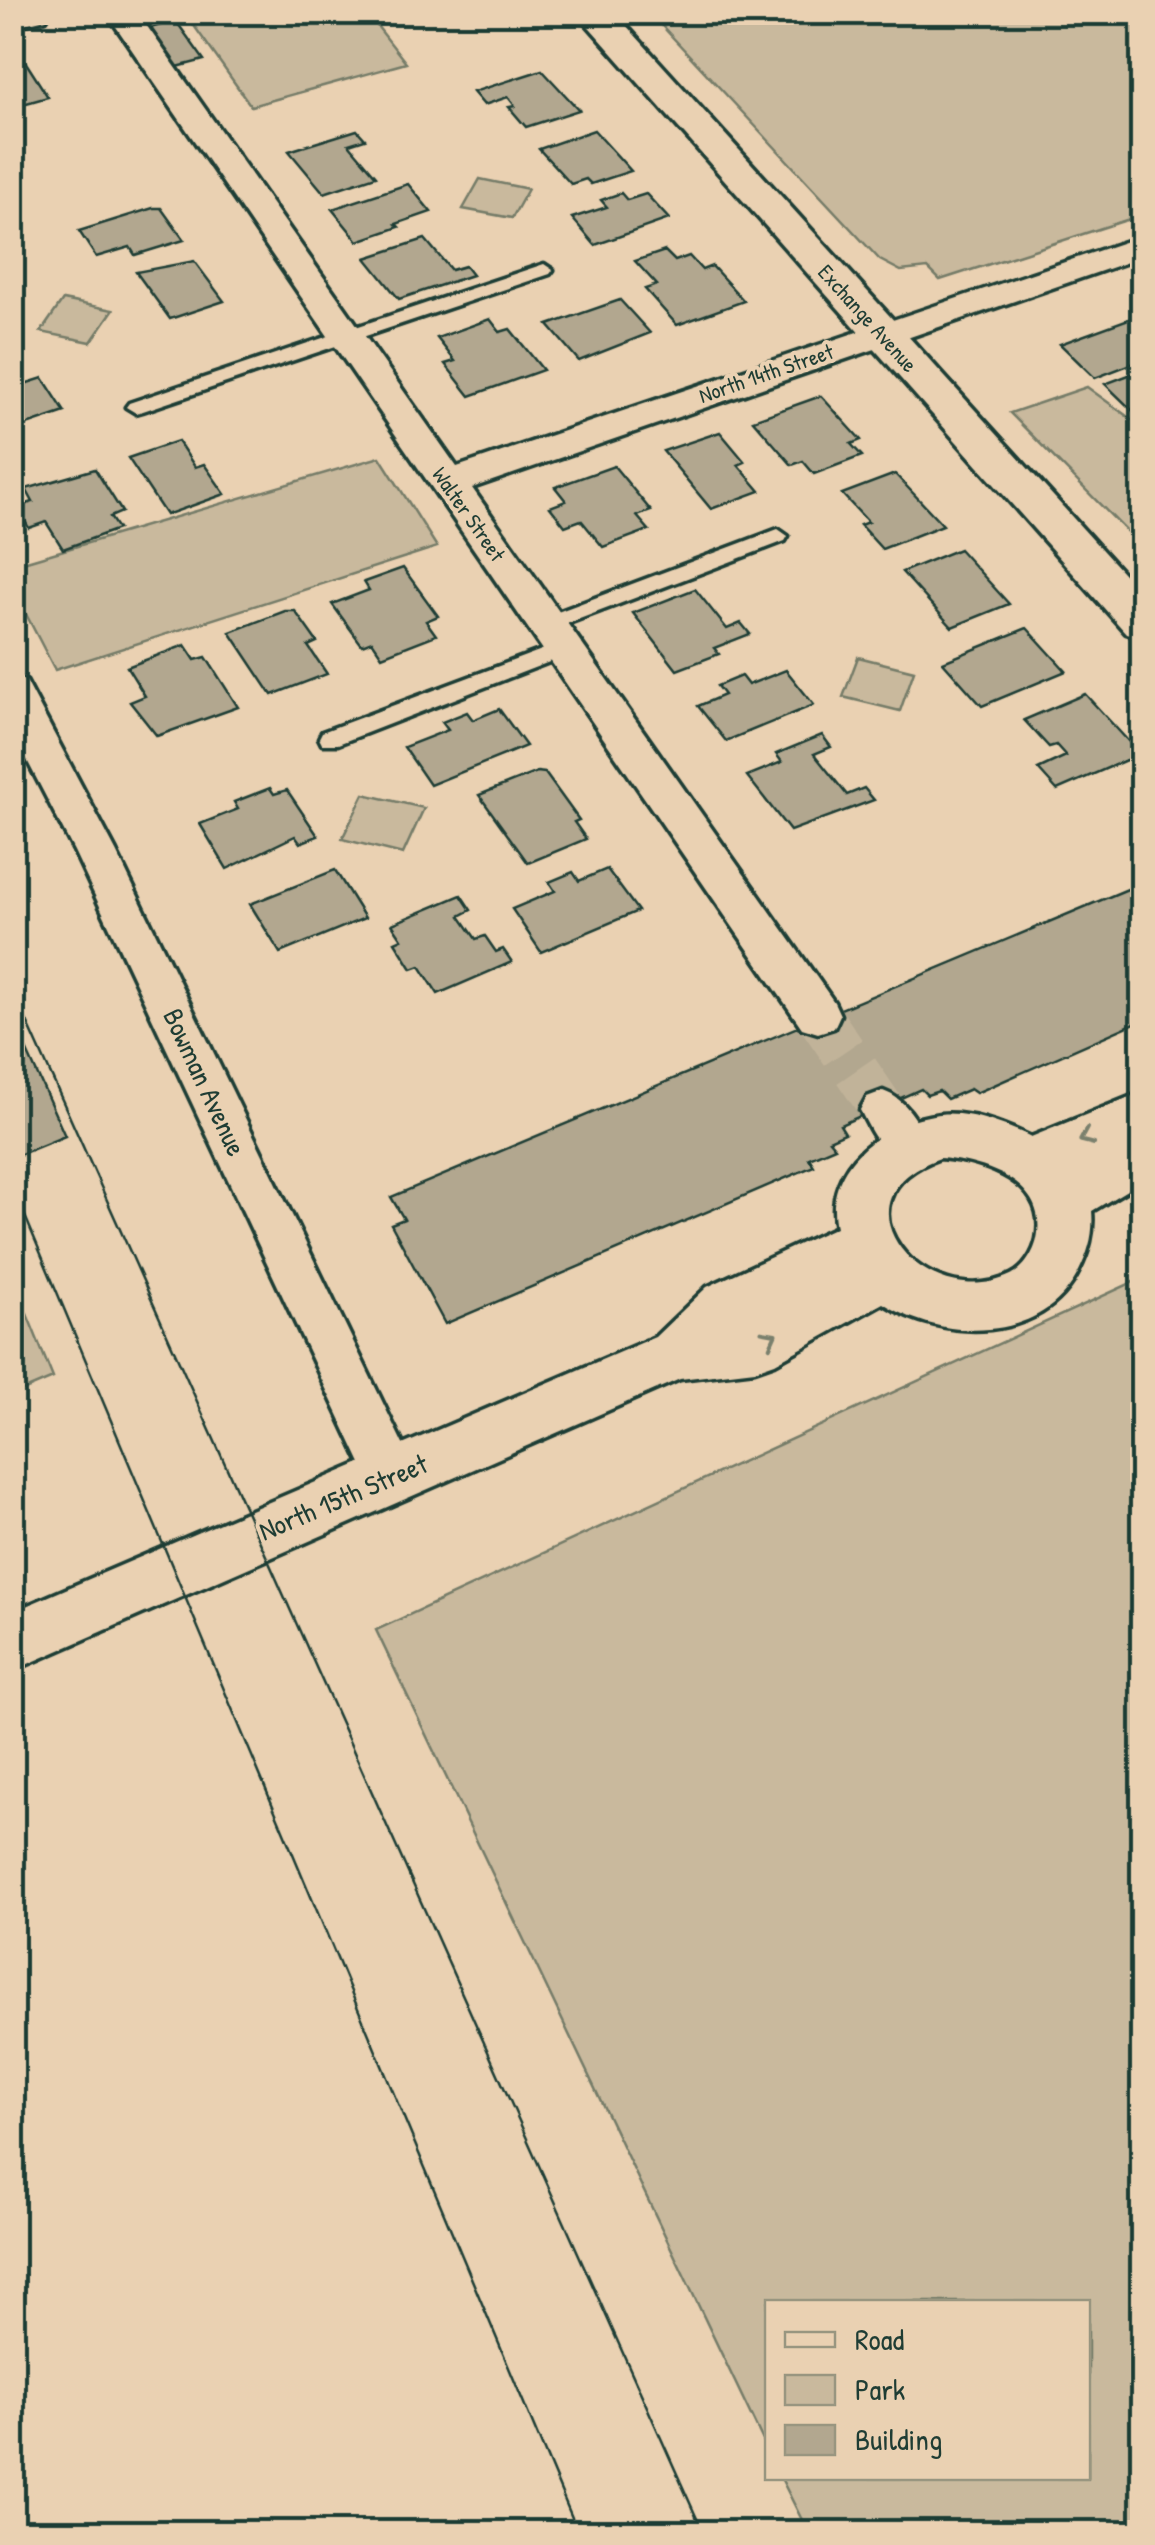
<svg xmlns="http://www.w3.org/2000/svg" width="1155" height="2545" viewBox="0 0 1155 2545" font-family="'Patrick Hand',sans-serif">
<rect width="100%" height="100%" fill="#ead1b2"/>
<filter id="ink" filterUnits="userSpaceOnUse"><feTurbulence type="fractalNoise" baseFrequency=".01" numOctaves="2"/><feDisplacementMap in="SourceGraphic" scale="20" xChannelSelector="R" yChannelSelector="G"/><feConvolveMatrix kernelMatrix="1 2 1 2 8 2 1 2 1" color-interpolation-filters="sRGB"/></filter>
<g filter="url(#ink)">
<g fill="#c9b99d" stroke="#747b68" stroke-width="2.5">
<path d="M185 13H367L406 63 251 106Z"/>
<path d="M650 13H1142V215L940 280 928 268 901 271 880 260Z"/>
<path d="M480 179 528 189 512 218 463 209Z"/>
<path d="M63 300 113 310 91 342 41 332Z"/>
<path d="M1087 387 1142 427V547L1010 413Z"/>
<path d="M380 457 437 547 55 670 13 589V565Z"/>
<path d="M858 657 914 671 900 711 843 697Z"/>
<path d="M364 794 424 808 403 854 342 839Z"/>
<path d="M12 1277 53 1378 13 1395H12Z"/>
<path d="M1142 1278V2532H808L781 2478H1088V2302H768L767 2449 376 1630Z"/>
</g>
<g fill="#b2a78f" stroke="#1f3d34" stroke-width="2.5">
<path d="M176 21 204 60 177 67 150 28Z"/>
<path d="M23 58 48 97 12 107V61Z"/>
<path d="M542 70 579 110 526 127 509 107 515 106 508 97 484 105 473 92Z"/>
<path d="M357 130 365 139 349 144 376 176 324 193 289 151Z"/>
<path d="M594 130 631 171 591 184 586 179 571 184 539 149Z"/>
<path d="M408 184 431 212 396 224 399 227 358 241 332 209Z"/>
<path d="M621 193 627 200 646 194 669 219 595 245 572 218 607 207 601 200Z"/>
<path d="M153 208H161L184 240 135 255 130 247 96 257 79 231Z"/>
<path d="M425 239 451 270 465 266 472 275 399 299 366 258Z"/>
<path d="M665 251 675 261 689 256 702 270 712 266 744 301 677 325 645 289 657 285 635 261Z"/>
<path d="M194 261 224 301 170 319 136 272Z"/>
<path d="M620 300 650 333 579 361 548 325Z"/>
<path d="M1134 317 1142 318V360L1095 378 1060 344Z"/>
<path d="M490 319 500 332 510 329 543 370 470 396 445 364 455 361 437 338Z"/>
<path d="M1142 370V410L1135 413 1105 384Z"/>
<path d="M43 378 65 412 12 430V388Z"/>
<path d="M821 396 861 440 851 444 862 456 814 474 803 461 792 465 753 420Z"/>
<path d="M720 432 745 462 738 465 760 491 711 509 663 451Z"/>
<path d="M178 441 195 467 204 464 225 494 166 515 128 458Z"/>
<path d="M614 466 651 511 637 516 649 530 603 547 581 520 565 526 550 507 566 501 555 487Z"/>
<path d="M95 469 122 512 110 517 118 529 63 549 46 522 29 528 17 507 33 502 26 489Z"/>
<path d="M895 474 943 525 882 549 860 525 868 522 842 494Z"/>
<path d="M959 549 1009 604 952 627 902 572Z"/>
<path d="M403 568 438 616 426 621 436 635 382 656 372 641 362 645 332 604 369 590 364 582Z"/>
<path d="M695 589 727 629 741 623 750 634 714 648 719 654 677 670 633 613Z"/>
<path d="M285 611H295L317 642 308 646 327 674 272 695 230 632Z"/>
<path d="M1027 628 1066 671 982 706 943 662Z"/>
<path d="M185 645 195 660 206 657 238 707 157 736 130 702 145 696 127 667Z"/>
<path d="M786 670 814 705 726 741 698 706 724 695 717 686 741 676 748 685Z"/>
<path d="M1085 694 1140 754 1057 790 1038 769 1066 756 1056 745 1049 747 1024 720Z"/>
<path d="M499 709 526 746 430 785 404 747 448 730 442 722 467 712 473 720Z"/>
<path d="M822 735 831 747 814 754 847 795 864 788 874 800 790 831 747 776 782 762 776 754Z"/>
<path d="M537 772 545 773 579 820 574 822 586 839 528 863 479 795Z"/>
<path d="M270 788 274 794 287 790 318 836 300 843 295 836 227 869 200 824 238 809 234 802Z"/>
<path d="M607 869 638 911 541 952 512 909 555 891 549 882 573 872 579 881Z"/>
<path d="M335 870 365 918 280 953 250 904Z"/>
<path d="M1142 883V1020L976 1093 970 1089 947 1099 939 1091 927 1095 921 1089 840 1125 845 1133 829 1140 835 1147 809 1158 814 1166 445 1324 391 1224 404 1219 391 1197Z"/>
<path d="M461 895 471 910 460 916 476 939 485 936 496 952 503 949 512 962 438 994 420 966 412 969 395 942 402 939 392 924Z"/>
<path d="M12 1018 65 1136 14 1157 12 1154Z"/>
</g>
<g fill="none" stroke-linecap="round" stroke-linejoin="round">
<path stroke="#c1b399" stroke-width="45" stroke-dasharray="45 22" stroke-linecap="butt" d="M818 1015 883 1110"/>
<g stroke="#1f3d34" stroke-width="7">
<g id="lane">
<path d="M544 264 553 270 550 274 143 411 136 413 126 407 129 403Z"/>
<path d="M778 529 788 536 785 541 553 629 546 631 536 624 539 619Z"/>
<path d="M563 642 570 644V654L338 744H322L319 738 322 732Z"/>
</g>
</g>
<g stroke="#1f3d34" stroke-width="7">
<g id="street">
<path d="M12 12H50L46 19 12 27Z"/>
<path d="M106 12H137L457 467 1142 236V257L472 488 834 1002 840 1015 834 1028 818 1033 802 1028Z"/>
<path d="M12 677 26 681 116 851 410 1459 417 1475 410 1491 392 1498 374 1491 74 851 12 731Z"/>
<path d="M883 1091C906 1099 917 1120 928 1142L921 1156C887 1167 874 1137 860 1110L867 1097Z"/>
</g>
</g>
<g stroke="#1f3d34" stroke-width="7">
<g id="secondary">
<path d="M576 12H614L1142 594V638L1126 633Z"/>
<path d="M1142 1092V1181L1092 1211C1094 1233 1089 1251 1079 1271 1043 1344 944 1342 883 1303L775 1363 755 1370 680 1379 12 1671V1612L655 1337 707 1287 836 1227C822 1166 886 1120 940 1114 969 1111 1006 1125 1031 1137ZM940 1158C984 1162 1049 1182 1037 1239 1034 1253 1024 1269 1011 1275 926 1316 824 1199 940 1158Z"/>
</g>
</g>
<use href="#lane" fill="#ead1b2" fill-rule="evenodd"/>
<use href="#street" fill="#ead1b2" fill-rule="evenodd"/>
<use href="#secondary" fill="#ead1b2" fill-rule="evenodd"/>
<g stroke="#1f3d34" stroke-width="2.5">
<path d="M12 988 703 2532"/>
<path d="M12 1185 578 2532"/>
</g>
</g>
<defs><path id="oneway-chevron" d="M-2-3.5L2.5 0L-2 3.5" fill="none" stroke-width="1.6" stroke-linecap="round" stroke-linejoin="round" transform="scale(2.5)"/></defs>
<g stroke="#7a806d">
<use href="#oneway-chevron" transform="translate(1086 1138) rotate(156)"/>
<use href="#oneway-chevron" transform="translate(770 1337) rotate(-28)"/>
</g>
</g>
<g text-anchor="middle" stroke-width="8" stroke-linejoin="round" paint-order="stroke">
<g font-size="22" fill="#1f3d34" stroke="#ead1b2">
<text transform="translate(868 318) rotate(48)" y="8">Exchange Avenue</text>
<text transform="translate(766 373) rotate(-19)" y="8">North 14th Street</text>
<text transform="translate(469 514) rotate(55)" y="8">Walter Street</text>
</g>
<g font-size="28" fill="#1f3d34" stroke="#ead1b2">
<text transform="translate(205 1082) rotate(65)" y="10">Bowman Avenue</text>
<text transform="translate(343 1497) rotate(-23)" y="10">North 15th Street</text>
</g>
</g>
<rect width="1155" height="2545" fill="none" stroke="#ead1b2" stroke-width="50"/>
<rect x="25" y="25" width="1105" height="2495" fill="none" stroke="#1f3d34" stroke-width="4" filter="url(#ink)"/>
<rect x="765" y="2300" width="325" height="180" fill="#ead1b2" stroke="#999680" stroke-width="2.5"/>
<rect x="785" y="2332" width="50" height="15" fill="#ead1b2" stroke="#999680" stroke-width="2.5"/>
<text x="855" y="2350" font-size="30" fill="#1f3d34">Road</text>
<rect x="785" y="2375" width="50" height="30" fill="#c9b99d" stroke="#999680" stroke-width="2.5"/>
<text x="855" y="2400" font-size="30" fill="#1f3d34">Park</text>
<rect x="785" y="2425" width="50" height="30" fill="#b2a78f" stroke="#999680" stroke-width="2.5"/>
<text x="855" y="2450" font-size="30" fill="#1f3d34">Building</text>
</svg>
